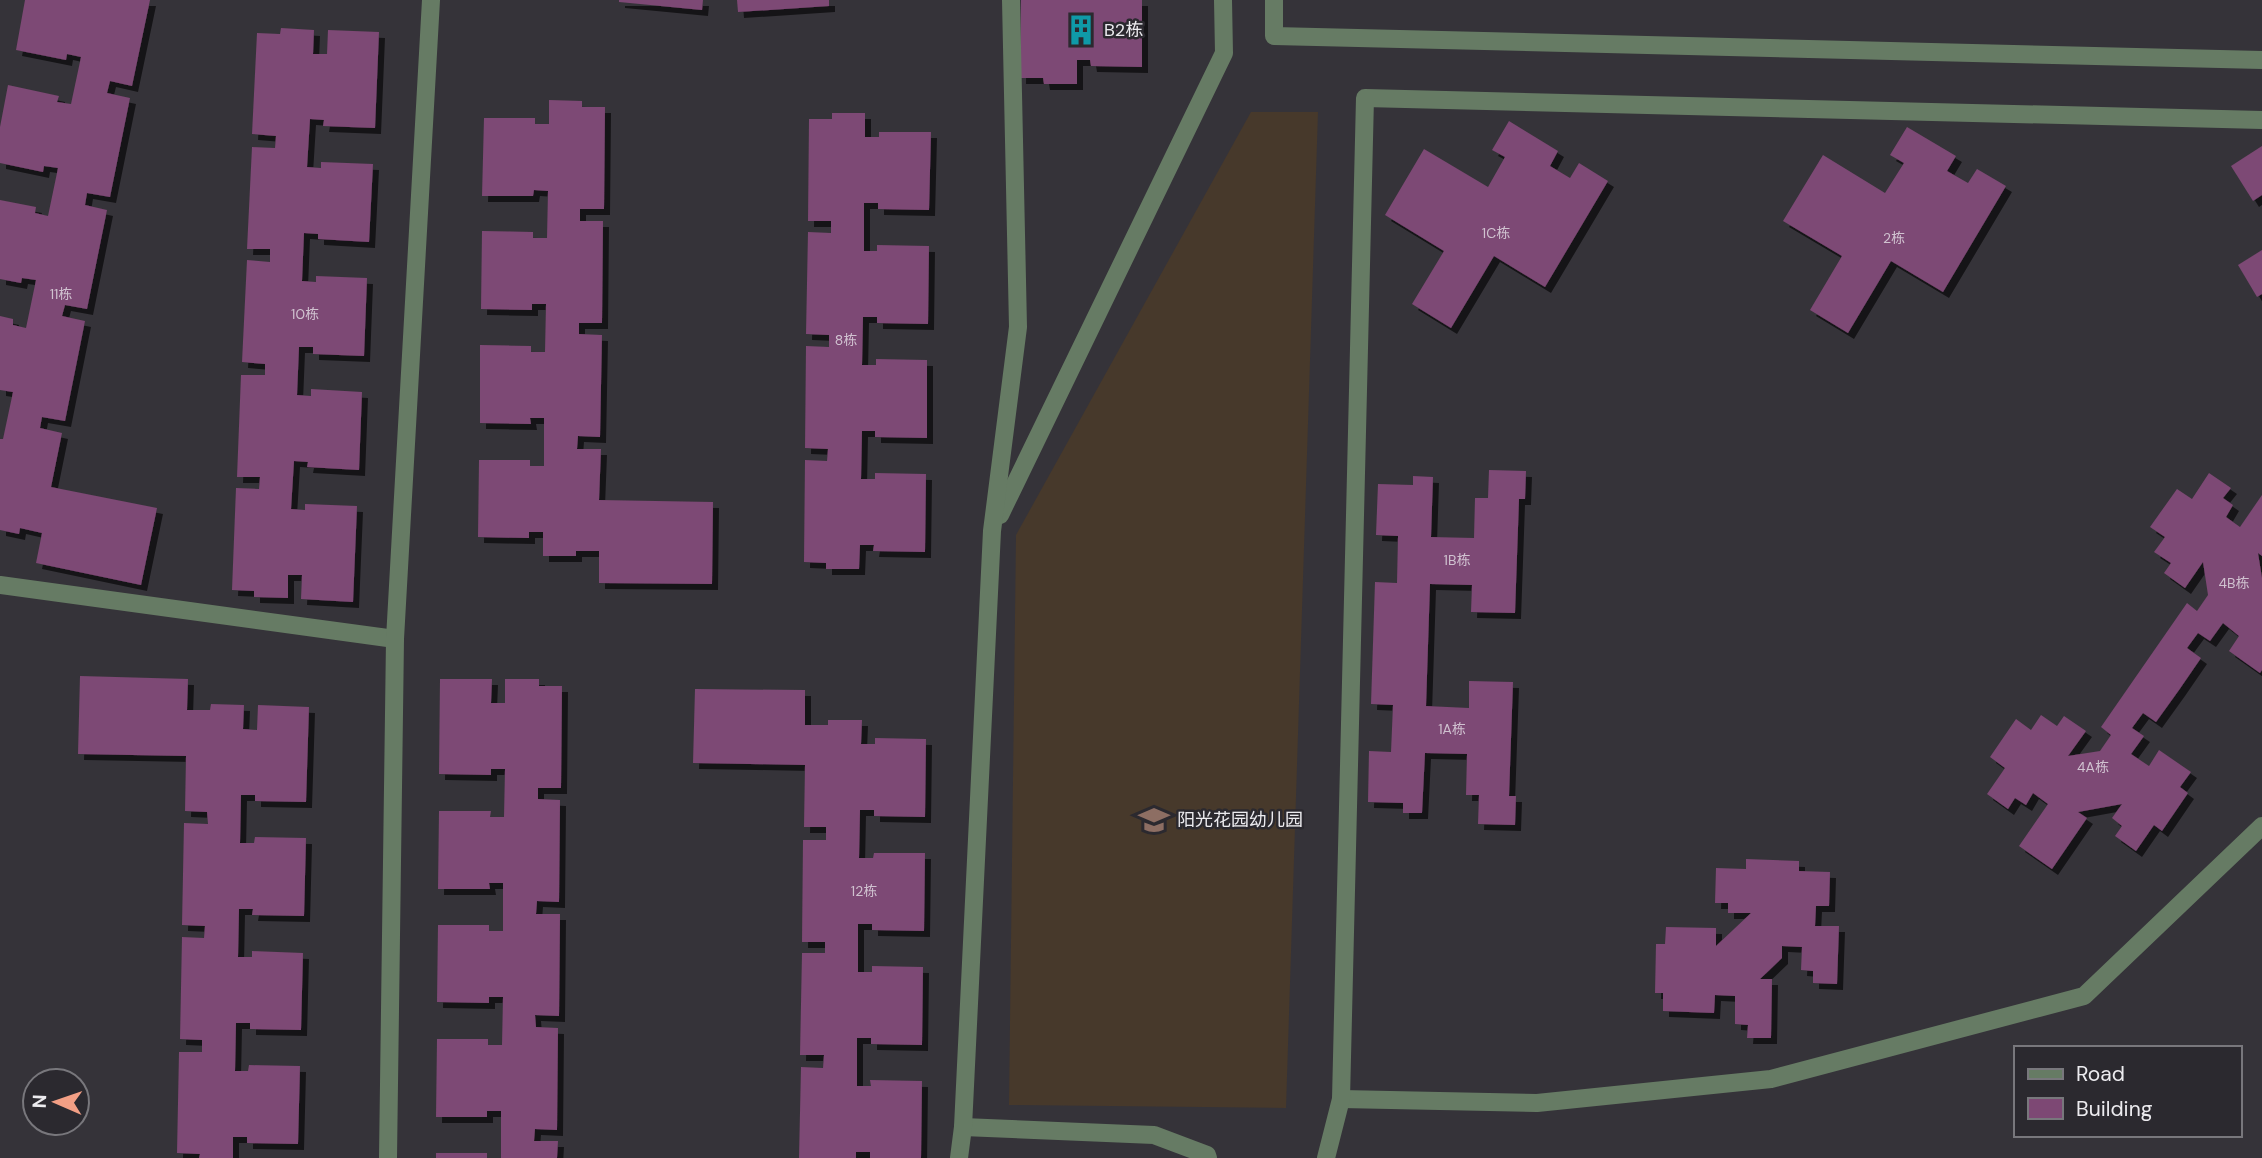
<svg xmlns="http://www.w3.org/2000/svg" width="2262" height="1158" viewBox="0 0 2262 1158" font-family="'DM Sans','Noto Sans SC',sans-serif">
<defs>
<filter id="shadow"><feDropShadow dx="6" dy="6" stdDeviation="0" flood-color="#0009"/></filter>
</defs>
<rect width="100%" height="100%" fill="#353339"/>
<path fill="#47392b" d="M1251 112H1318L1286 1108 1009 1105 1016 535Z"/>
<g fill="#7d4874" filter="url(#shadow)">
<path d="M25 0H150L132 86 110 81 107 93 130 98 110 197 87 193 85 205 107 210 87 309 65 305 62 316 85 321 65 421 42 417 40 428 62 433 51 487 157 508 141 585 36 563 42 533 20 528 19 534 0 530V439H3L13 392 0 390V316L13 319V325L26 328 36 280 22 278 21 283 0 279V200L36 207 35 213 48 216 58 168 44 166 43 172 0 163V127L8 85 59 96 57 102 71 104 81 57 67 54 66 60 16 50Z"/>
<path d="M619 0H703L702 10 619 2Z"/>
<path d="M737 0H829V6L738 12Z"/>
<path d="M1021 0H1142V67L1091 66 1090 60H1077V84H1044L1043 78H1020Z"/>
<path d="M281 28 314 30 313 54H327L328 30 379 32 375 128 323 126 324 120 310 119 307 167 321 168V162L373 164 369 242 318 239V234L304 233 302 281 316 282V276L367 278 364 356 313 354V347H299L297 395 311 396V389L362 392 359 470 307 467 308 462 294 461 291 509 305 510V504L357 506 353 602 301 599 302 575H288V598L254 597V591L232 590 236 488 259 489 260 477H237L241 375H265V364L242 362 247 260 270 262V249H247L252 147 275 148 276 136 252 134 257 33 280 34Z"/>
<path d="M549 100 582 101V107H605L604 209H580V221H603L602 323H579V334L602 335 600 437 578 436 577 449H601L599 500 713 502 712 584 599 583V551H576V556H543V532H529V538L478 537 479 460H530V466H544V418H530L531 424 480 423V345L531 346V352H545L546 304H532V310L481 309 482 231 533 232V238H547L548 191 534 190 533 196H482L484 118H535V124H549Z"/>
<path d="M832 113H865V137H879V132H931L929 210 878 209V203H864V251H877V245L929 246 928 324 877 323V317H863L862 365H876V359L927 360V438L875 437V431H862L861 479H875V473L926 474 925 552 873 551 874 545H860L859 569H826V563L804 562 805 460 827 461 828 449 805 448 806 346 829 347V335L806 334 808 232 831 233V221H808L809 119H832Z"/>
<path d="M1509 121 1558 151 1550 166 1570 178 1579 163 1608 181 1545 287 1494 256 1451 328 1412 304 1444 251 1385 215 1424 149 1488 187 1505 157 1492 150Z"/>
<path d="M1907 127 1956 156 1947 171 1968 183 1977 169 2006 186 1943 292 1891 261 1848 333 1810 310 1842 256 1783 221 1823 155 1885 193 1904 163 1890 155Z"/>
<path d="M2262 146V195L2253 201 2231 166Z"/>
<path d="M2262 250V294L2257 297 2238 265Z"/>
<path d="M1489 470 1526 471 1525 499H1519L1515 613 1471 612 1472 585 1430 584 1426 706 1469 708V681L1513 682 1509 796H1516L1515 825 1478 824 1479 795H1466L1467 754 1425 753 1422 813H1403V803L1368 802 1369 751 1391 752 1393 705 1371 704 1375 582 1397 583 1398 536 1376 535 1378 484 1413 485V476L1433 477 1431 537 1474 538 1475 498H1488Z"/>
<path d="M2209 473 2231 488 2223 498 2233 505 2226 517 2240 527 2262 495V556L2258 553 2262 578V670L2260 673 2229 651 2239 636 2223 623 2210 641 2198 633 2187 648 2201 658 2179 690 2156 722 2143 713 2132 728 2144 736 2131 754 2149 766 2159 750 2191 772 2180 787 2188 793 2162 831 2154 825 2136 851 2115 836 2122 826 2112 818 2122 804 2078 812 2087 818 2052 869 2019 846 2048 804 2033 793 2026 805 2015 798 2008 809 1987 794 2005 768 1990 757 2016 719 2031 730 2041 715 2057 726 2064 716 2086 731 2068 756 2100 751 2111 735 2101 727 2187 603 2197 611 2208 595 2203 562 2185 588 2164 573 2171 563 2154 552 2165 537 2150 527 2177 489 2192 499Z"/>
<path d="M80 676 188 679 187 710H210L211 704 244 705 243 729 257 730 258 705 309 707 306 802 255 801V795H241L240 843H254L255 837 306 838 304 916 252 915 253 909H239L238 957H252V951L303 953 301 1030 250 1029V1023H236L235 1071H248L249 1065 300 1066 298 1144 247 1143V1137H233V1158H199L200 1154 177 1153 179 1052H202V1040L180 1039 182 937 204 938 205 926 182 925 184 823 208 824 207 812 185 811 186 756 78 754Z"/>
<path d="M440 679H492L491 703H505V679H539V686H562L561 788H538V799L560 800 559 902 537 901 536 914H560L559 1016 535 1015 536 1027 558 1028 557 1130 535 1129 534 1141H558L557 1158H501V1111H487V1117H436L437 1039H488V1045H502L503 997H489V1003L437 1002 438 925H489V931H503V883H489L490 889H438L439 811H491L490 817H504L505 769H491V775L439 774Z"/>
<path d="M695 689 805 690V725H828V720H862L861 744H875V738L926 739 925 817 874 816V810H860L859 858H873L874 853H925L924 931 872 930V924H858V972H872V966L923 967 922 1045 871 1044V1038H857V1086H871L870 1080 922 1081 921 1158H870V1152H856V1158H799L801 1067 823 1068 824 1055H800L802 953H825V942H802L803 840H826V827H804L805 765 693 763Z"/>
<path d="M1746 859 1799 861V871L1830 872 1829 906H1816L1815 926H1839L1837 984 1813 983V971L1801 970 1802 947 1782 946V958L1760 979H1772L1771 1038H1747L1748 1025 1735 1024V996L1715 995 1714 1013 1663 1011V993H1655L1656 944H1665L1666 927 1716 928V946L1751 913H1728V903H1715L1716 868 1746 869Z"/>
<rect x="436" y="1153" width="51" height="5"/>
</g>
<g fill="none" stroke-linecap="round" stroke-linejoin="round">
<g stroke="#667b64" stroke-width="18">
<path d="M1274 0V36L2262 60"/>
<path d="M1000 515 1224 53 1223 0"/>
<path d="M0 585 395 639"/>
<path d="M1341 1099 1537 1103 1771 1079 2084 996 2262 826"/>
<path d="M963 1127 1154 1135 1207 1155 1208 1158"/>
<path d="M388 1158 395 639 431 0"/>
<path d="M959 1158 963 1127 992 531 1018 327 1011 0"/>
<path d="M1326 1158 1341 1099 1365 98 2262 120"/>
</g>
</g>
<defs>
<g id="building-bare" transform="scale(2.415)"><path d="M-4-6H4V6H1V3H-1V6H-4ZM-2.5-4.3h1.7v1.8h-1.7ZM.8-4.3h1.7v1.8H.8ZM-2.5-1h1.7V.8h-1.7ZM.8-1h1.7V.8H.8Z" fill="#0f9aa8" stroke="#2b292f" stroke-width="2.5" paint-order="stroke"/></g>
<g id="school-bare" transform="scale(2.415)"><path d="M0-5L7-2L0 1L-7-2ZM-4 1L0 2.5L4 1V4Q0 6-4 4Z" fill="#8d6e63" stroke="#2b292f" stroke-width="2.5" paint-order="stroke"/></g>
</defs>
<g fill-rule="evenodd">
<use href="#building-bare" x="1081" y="30"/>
<use href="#school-bare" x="1154" y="820"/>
</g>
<g text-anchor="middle" stroke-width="5" stroke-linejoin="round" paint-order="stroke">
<g font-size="14" fill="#d0c2d0">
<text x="1496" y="238">1C栋</text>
<text x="1894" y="243">2栋</text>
<text x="61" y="299">11栋</text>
<text x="305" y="319">10栋</text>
<text x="846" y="345">8栋</text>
<text x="1457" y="565">1B栋</text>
<text x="2234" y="588">4B栋</text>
<text x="1452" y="734">1A栋</text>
<text x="2093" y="772">4A栋</text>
<text x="864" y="896">12栋</text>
</g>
<g font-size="18" fill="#ecebef" stroke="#2b292f" text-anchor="start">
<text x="1104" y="36">B2栋</text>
<text x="1177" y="826">阳光花园幼儿园</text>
</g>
</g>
<rect x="2014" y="1046" width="228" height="91" fill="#2b292f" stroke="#78777c" stroke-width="2"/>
<rect x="2028" y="1069" width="35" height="10" fill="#667b64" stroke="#78777c" stroke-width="2"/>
<text x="2076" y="1081" font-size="21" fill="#ecebef">Road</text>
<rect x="2028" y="1098" width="35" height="21" fill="#7d4874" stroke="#78777c" stroke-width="2"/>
<text x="2076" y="1116" font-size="21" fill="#ecebef">Building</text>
<g transform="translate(56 1102) rotate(272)"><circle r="33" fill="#2b292f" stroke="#78777c" stroke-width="2"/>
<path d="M0-5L12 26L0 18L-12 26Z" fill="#f39f85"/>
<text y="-10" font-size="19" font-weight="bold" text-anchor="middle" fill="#ecebef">N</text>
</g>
</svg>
